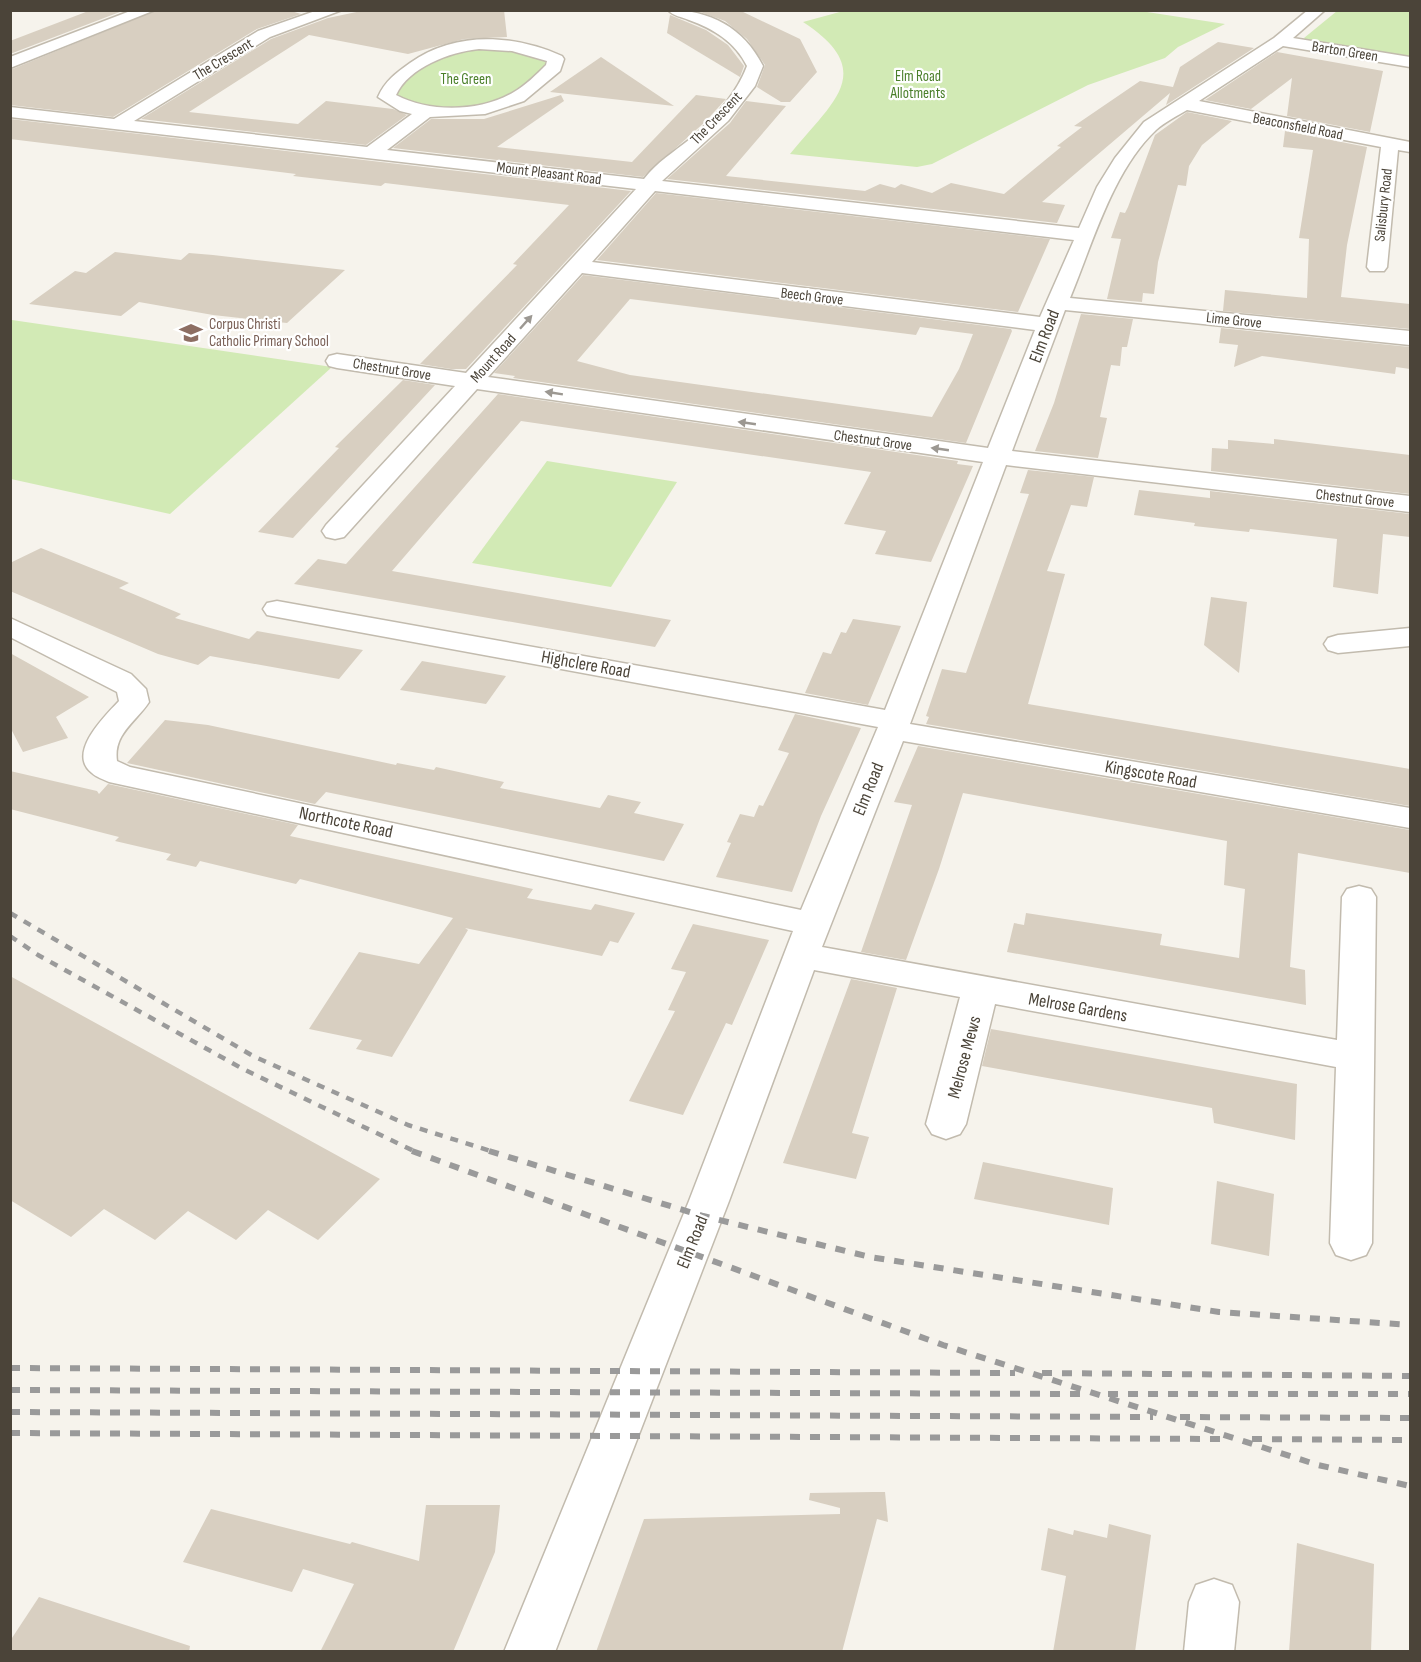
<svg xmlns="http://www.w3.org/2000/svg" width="1421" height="1662" viewBox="0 0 1421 1662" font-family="'Sofia Sans Condensed',sans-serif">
<rect width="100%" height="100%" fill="#f6f3ec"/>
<g fill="#d2eab5">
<path d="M847 10H1134L1225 24 1178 47 1165 58 1088 85 932 164 917 167 790 154C832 102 879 72 803 22Z"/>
<path d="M1337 11H1410V60L1309 43 1304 38Z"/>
<path d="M486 45 556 59 500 106 426 112 387 97 434 54Z"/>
<path d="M12 320 332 367 170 514 11 479Z"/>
<path d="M547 461 677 482 611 587 472 563Z"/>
</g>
<g fill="#d8cfc1" fill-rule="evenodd">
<path d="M91 10H125L10 54V41Z"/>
<path d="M157 10H288L301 14 257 29 113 117 10 105V70Z"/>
<path d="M366 10H504L507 37 464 39 408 54 309 35 189 112 298 124 326 101 393 109 407 115 366 145 141 119 271 39 328 18Z"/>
<path d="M695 10H739L800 39 817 72 790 102H781L757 87 765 65 747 39 725 21Z"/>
<path d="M670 15 706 30 728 45 744 66 740 77 667 33Z"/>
<path d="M1218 42 1254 48 1166 105 1170 93 1042 202 1065 205 1057 223 667 179 730 123 746 101 786 106 726 176 865 191 880 184 895 188 901 184 932 193 951 183 1004 194 1061 147 1057 146 1082 127 1074 126 1140 81 1173 87 1180 67Z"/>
<path d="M1277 52 1383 71 1370 132 1287 116 1292 78 1251 109 1205 100Z"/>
<path d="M601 57 674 106 550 92Z"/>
<path d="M561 95 564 101 497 147 632 162 696 95 726 99 705 122 643 177 393 148 431 119H484Z"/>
<path d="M1187 112 1232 121 1202 145 1189 166 1186 186 1178 185 1158 262 1154 294 1143 293 1142 302 1107 299 1121 239 1111 238 1120 212 1125 213 1128 207 1155 135Z"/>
<path d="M10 119 631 191 466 369H451L420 364 517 265 513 264 569 205 385 183 381 186 293 176 296 174 10 139Z"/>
<path d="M1285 131 1367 147 1347 245 1341 297 1410 304V329L1223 311 1225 290 1307 298 1309 239 1299 238 1313 150 1283 147Z"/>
<path d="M656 193 1050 239 1018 312 597 260Z"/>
<path d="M115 252 181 260 189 253 213 255 345 270 287 323 213 315 139 302 121 316 29 304 75 271 86 273Z"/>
<path d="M583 275 1011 329 1012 331 966 443 513 378 515 376 494 373ZM630 299 916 335 920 327 973 334 959 369 932 417 630 375 577 361Z"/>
<path d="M1081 314 1133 319 1127 347H1122L1120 366 1111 365 1100 417 1107 418 1098 458 1035 451 1054 403Z"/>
<path d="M1221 328 1410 347V369L1396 367 1395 374 1262 356 1234 367 1238 345 1219 343Z"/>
<path d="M403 380 435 385 293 538 258 532 339 448 335 447Z"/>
<path d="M498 394 958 461 957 464 973 466 931 562 875 554 886 531 844 524 871 472 521 421 392 571 671 620 655 647 294 584 318 559 346 564Z"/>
<path d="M1274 439 1410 455V494L1211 471 1212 448 1228 449V440L1274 444Z"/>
<path d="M1028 470 1094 477 1087 507 1071 505 1047 571 1065 574 1028 704 1410 769V806L926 724 929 717 926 716 942 669 966 673 1029 494 1020 493Z"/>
<path d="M1139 490 1210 498V491L1410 514V537L1383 534 1378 594 1333 587 1337 539 1250 529 1249 532 1194 526 1195 523 1134 515Z"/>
<path d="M41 548 129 583 119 588 181 614 175 618 249 639 257 631 363 650 339 679 210 656 198 665 158 654 10 591V563Z"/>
<path d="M1211 597 1247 602 1239 673 1204 645Z"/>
<path d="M853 619 901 626 868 705 805 693 823 652 831 654 841 632 846 633Z"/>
<path d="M10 653 89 697 56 717 68 738 23 752 10 727Z"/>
<path d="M422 661 506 676 486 704 400 690Z"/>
<path d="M795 714 861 728 821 816 792 892 716 877 731 843 727 842 740 814 754 817 759 805 763 806 789 753 778 750Z"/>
<path d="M165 720 208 725 396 765 397 763 434 770 436 767 504 782 500 788 600 808 608 795 641 802 634 813 684 824 664 861 326 792 315 804 127 763Z"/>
<path d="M918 746 1410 830V873L1298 853 1290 967 1305 970 1306 1005 1007 952 1014 923 1024 925 1026 913 1162 934 1160 945 1239 958 1245 889 1224 885 1227 841 963 793 939 869 906 960 861 952 912 805 894 802Z"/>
<path d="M10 771 97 791 99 794 108 784 298 825 290 836 533 889 527 898 591 910 595 904 635 913 618 943 610 941 602 956 465 928 468 930 392 1057 356 1049 362 1040 309 1029 359 952 419 964 453 918 300 879 296 884 200 861 196 867 166 860 171 854 115 841 119 837 10 809Z"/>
<path d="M693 924 769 940 732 1025 726 1023 683 1115 629 1101 675 1011 668 1010 686 972 671 969Z"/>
<path d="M10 976 380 1179 318 1240 268 1210 236 1240 188 1211 155 1240 104 1209 71 1237 10 1200Z"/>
<path d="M851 979 897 988 852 1133 869 1137 856 1179 783 1163Z"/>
<path d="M991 1029 1297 1084 1295 1140 1214 1123 1212 1108 982 1066Z"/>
<path d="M983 1162 1113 1188 1109 1225 974 1199Z"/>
<path d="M1217 1181 1274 1194 1269 1256 1211 1244Z"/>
<path d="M873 1492H885L888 1522 877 1519 842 1652H596L644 1519 840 1514V1508L809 1500 810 1493Z"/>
<path d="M426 1505H500L495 1552 453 1652H320L354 1584 303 1569 292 1592 183 1562 211 1509 350 1544 352 1542 419 1561Z"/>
<path d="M1109 1524 1151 1535 1135 1652H1053L1066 1576 1041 1570 1048 1528 1073 1535 1074 1530 1107 1538Z"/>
<path d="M1297 1543 1374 1564 1371 1652H1289Z"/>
<path d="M39 1597 190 1646 189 1652H10V1641Z"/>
</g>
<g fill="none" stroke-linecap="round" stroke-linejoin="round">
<g stroke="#c2bbae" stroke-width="3">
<g id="street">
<path d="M133 10H155L10 68V57Z"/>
<path d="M318 10H342L270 37 134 121 367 147 412 114 400 111 378 97C385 81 396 73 410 63 455 31 512 34 562 56L564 59 560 71 524 101 485 114 430 117 387 150 644 179C657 162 674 152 690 139 713 120 736 95 747 66 735 42 714 29 689 20 682 17 673 16 668 10 710 10 743 27 763 66L755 86 728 121 662 181 1079 228 1097 187 1115 158 1144 122 1274 38 1308 10H1325L1293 38 1410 57V67L1283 46 1199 101 1410 142V152L1398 150 1387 267 1384 271H1370L1367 267 1381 147 1187 110C1177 116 1165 122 1156 130 1113 170 1092 245 1070 298L1410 331V345L1065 310 1012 451 1410 496V512L1006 465 910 724 1410 808V828L903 741 822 947 1337 1040 1342 897 1347 889 1359 886 1371 889 1376 897 1372 1243 1366 1255 1351 1260 1336 1255 1330 1243 1336 1067 995 1004 966 1124 960 1134 946 1139 932 1134 926 1124 960 997 814 970 729 1201 555 1652H504L689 1201 793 931 109 782C103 779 96 777 92 773 66 753 106 715 119 701L117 692 10 637V618L131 674 146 689 149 702C136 722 113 734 117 761L130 767 801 910 878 727 277 617 267 615 263 609 267 603 277 601 885 710 983 462 477 389 344 537 335 539 326 537 322 531 326 525 455 386 337 368 329 366 326 361 329 356 337 354 466 373 636 189 10 117V107L114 119 258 31ZM479 49 512 51 547 61 546 65C536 75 526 85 514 92 480 112 430 113 396 95 409 67 450 52 479 49ZM655 191 1074 240 1040 317 592 262ZM582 273 1035 330 988 448 488 377Z"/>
<path d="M1410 628V646L1338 653 1328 650 1324 644 1328 638 1338 635Z"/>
<path d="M1214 1579 1232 1585 1239 1602 1234 1652H1184L1189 1602 1196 1585Z"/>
</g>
</g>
<use href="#street" fill="#fff" fill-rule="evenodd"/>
<g stroke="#9a9a9a" stroke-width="4.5" stroke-dasharray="8 8" stroke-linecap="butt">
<path d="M10 913 253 1056 408 1125 494 1152"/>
<path d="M10 936 38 955 243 1069 416 1152"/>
</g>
<g stroke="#9a9a9a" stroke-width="6" stroke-dasharray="10 10" stroke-linecap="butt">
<path d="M412 1151 943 1345 1318 1465 1410 1486"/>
<path d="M489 1151 703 1216 870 1257 1219 1312 1410 1325"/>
<path d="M10 1368 1015 1373"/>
<path d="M1042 1373 1410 1376"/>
<path d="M10 1390 1081 1394"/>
<path d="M1108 1394H1410"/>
<path d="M10 1412 1153 1417"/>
<path d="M1180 1417 1410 1418"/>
<path d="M10 1433 1222 1439"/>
<path d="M1252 1439 1410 1440"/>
</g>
</g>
<defs><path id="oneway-solid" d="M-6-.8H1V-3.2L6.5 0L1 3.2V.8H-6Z" transform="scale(1.5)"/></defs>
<g fill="#9c9892">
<use href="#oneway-solid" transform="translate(526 322) rotate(-48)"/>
<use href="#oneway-solid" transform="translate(554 393) rotate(-171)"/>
<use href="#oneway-solid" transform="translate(747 423) rotate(-172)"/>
<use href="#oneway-solid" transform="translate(940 449) rotate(-172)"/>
</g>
<defs>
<g id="school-bare" transform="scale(1.8)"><path d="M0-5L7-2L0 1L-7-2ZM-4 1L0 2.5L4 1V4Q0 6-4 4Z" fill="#8d6e63" stroke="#fff" stroke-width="2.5" paint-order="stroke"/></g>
</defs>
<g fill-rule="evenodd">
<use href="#school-bare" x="191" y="333"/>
</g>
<g text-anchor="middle" stroke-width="4.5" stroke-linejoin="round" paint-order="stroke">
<g font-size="15" fill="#4b4439" stroke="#fff">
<text transform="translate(1345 51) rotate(9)" y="5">Barton Green</text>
<text transform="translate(223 59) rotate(-31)" y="5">The Crescent</text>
<text transform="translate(716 118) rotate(-46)" y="5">The Crescent</text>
<text transform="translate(1298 126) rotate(11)" y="5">Beaconsfield Road</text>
<text transform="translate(549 173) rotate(7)" y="5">Mount Pleasant Road</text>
<text transform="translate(1383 205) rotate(-84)" y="5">Salisbury Road</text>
<text transform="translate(812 296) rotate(7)" y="5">Beech Grove</text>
<text transform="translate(1234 320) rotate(6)" y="5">Lime Grove</text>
<text transform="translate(493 358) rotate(-48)" y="5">Mount Road</text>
<text transform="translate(392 369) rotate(9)" y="5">Chestnut Grove</text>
<text transform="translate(873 440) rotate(8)" y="5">Chestnut Grove</text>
<text transform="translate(1355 498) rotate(6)" y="5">Chestnut Grove</text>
</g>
<g font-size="15" fill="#4a7f2a" stroke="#fff">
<text x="918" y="81">Elm Road<tspan x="918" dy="17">Allotments</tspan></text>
<text x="466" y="84">The Green</text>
</g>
<g font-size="15" fill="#785e54" stroke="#fff" text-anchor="start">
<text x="209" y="329">Corpus Christi<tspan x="209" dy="17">Catholic Primary School</tspan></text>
</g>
<g font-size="18" fill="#4b4439" stroke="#fff">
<text transform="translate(1044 336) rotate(-69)" y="6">Elm Road</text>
<text transform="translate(586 664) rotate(10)" y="6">Highclere Road</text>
<text transform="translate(1151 774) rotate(10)" y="6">Kingscote Road</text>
<text transform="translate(868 789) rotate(-68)" y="6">Elm Road</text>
<text transform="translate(346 822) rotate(12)" y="6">Northcote Road</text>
<text transform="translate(1078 1007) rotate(10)" y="6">Melrose Gardens</text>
<text transform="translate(964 1057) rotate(-75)" y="6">Melrose Mews</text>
<text transform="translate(692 1242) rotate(-68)" y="6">Elm Road</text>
</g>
</g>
<rect width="1421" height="1662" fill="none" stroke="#4b4439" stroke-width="24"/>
</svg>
